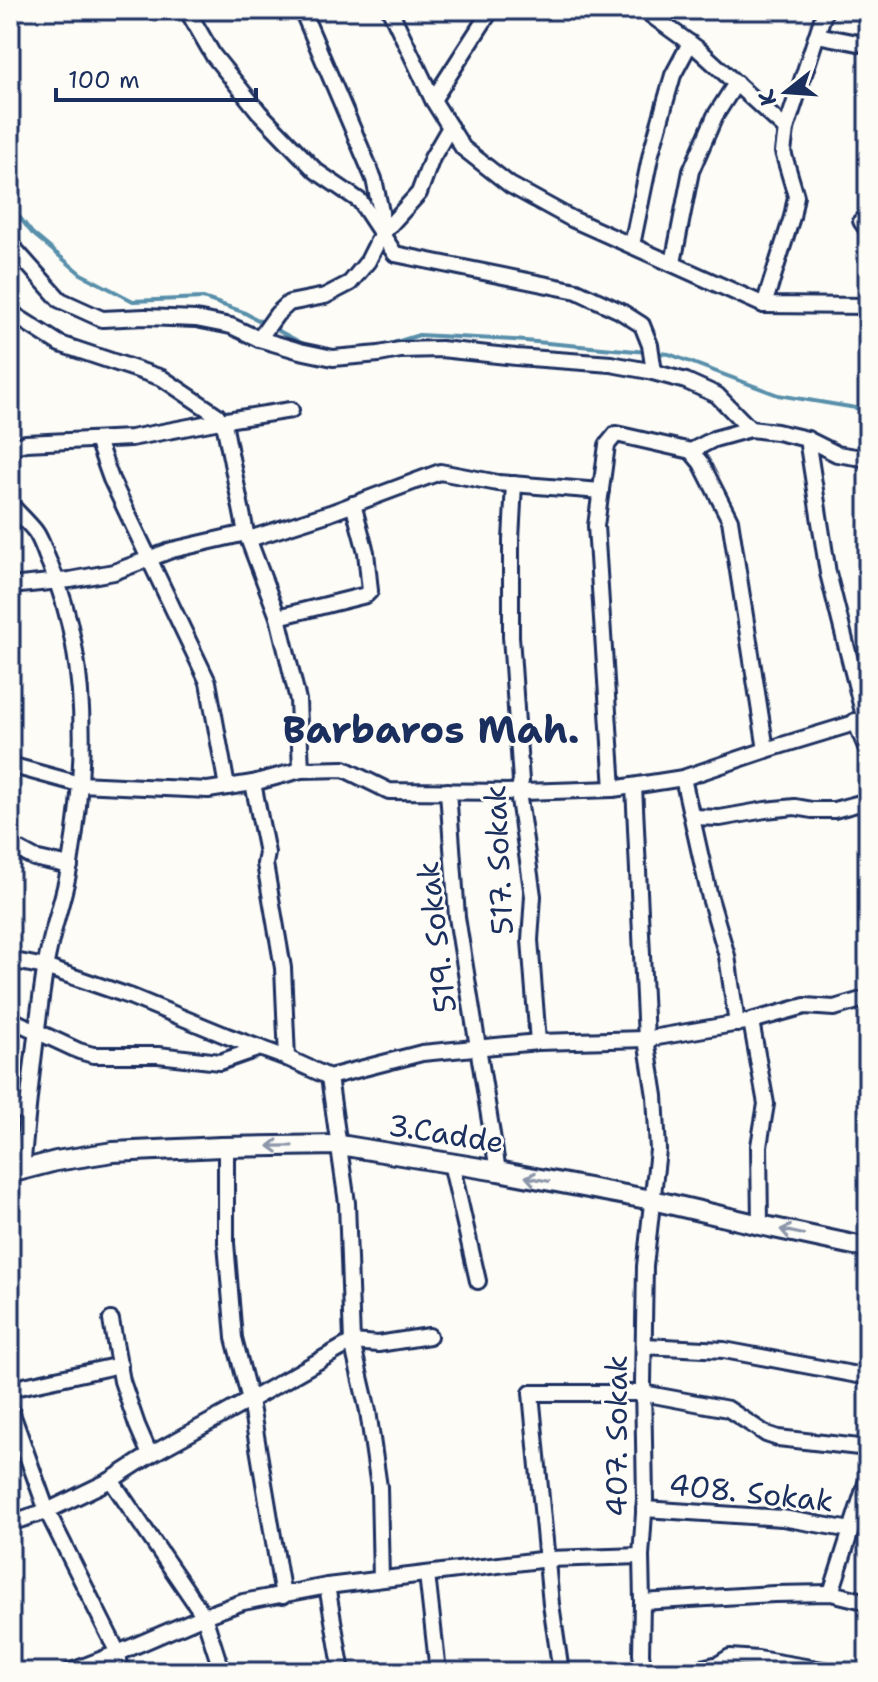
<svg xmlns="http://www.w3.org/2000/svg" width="878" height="1682" viewBox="0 0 878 1682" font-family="'Shantell Sans',sans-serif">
<rect width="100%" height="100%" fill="#fdfcf7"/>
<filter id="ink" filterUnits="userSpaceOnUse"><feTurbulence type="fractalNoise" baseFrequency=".0125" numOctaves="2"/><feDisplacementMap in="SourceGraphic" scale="16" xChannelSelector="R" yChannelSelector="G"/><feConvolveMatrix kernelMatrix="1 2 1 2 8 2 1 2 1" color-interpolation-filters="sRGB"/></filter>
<g filter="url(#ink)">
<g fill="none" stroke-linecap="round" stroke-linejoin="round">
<g stroke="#588faa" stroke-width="4">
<path d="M10 205 32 233 81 274 133 301 203 298 243 312 309 347"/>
<path d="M377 348 419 335 514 340 669 354 778 395 868 410"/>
<path d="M325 350H348"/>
</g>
<g stroke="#1b2f5e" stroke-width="20">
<g id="street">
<path d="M187 10 213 55 259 112 316 171 360 201 395 254 577 291 620 311 642 325 650 345 654 372"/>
<path d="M390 10 433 100 463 148 510 185 572 219 764 305 868 306"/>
<path d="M644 10 698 49 786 129"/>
<path d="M817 35 868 45"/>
<path d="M433 100 491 10"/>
<path d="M861 221 868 231"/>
<path d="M381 235 419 193 432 158 450 127"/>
<path d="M10 244 60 300 102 319 145 317 196 319 231 326 259 339 300 351 333 358 379 354 400 350 441 349 516 357 611 364 649 371 686 381 717 395 750 429"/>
<path d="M632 245 651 153 673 75 690 43"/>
<path d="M673 263 691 171 715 116 736 83"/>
<path d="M764 305 792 217 796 196 783 152 786 129 825 10"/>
<path d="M10 309 16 316 60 344 162 378 217 415 225 428 246 533 278 617 298 700 301 770"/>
<path d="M259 339 277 314 289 303 325 296 350 283 368 261 381 235V212L374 179 302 10"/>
<path d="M807 439 828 573 865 720"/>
<path d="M97 440 111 479 208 682 227 787"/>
<path d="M10 447 26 443 131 438 220 421 291 410"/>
<path d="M691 451 714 439 750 429 777 432 807 439 837 454 868 459"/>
<path d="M514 484 511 540V636L521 781 518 792 533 896 530 940 538 1042"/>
<path d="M10 504C18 513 28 522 35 531 42 540 45 554 50 564 90 658 87 765 70 864 64 900 50 934 45 970 35 1037 28 1103 22 1170"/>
<path d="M249 539 330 513 440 472 498 483 601 491"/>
<path d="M10 586 70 580 114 572 172 550 246 533"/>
<path d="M278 617 366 595 370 591 366 552 353 504"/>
<path d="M855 721 868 752"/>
<path d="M10 765 79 784 208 790 253 783"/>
<path d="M683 778 710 898 727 956 737 1024"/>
<path d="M634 786 646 1039 655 1096 658 1150 645 1266 643 1383 645 1499 641 1556 642 1602 641 1654 644 1672"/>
<path d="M613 789 596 526 607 445 616 434 691 451 701 463 730 520 766 750"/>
<path d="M448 791 457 917 498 1171"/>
<path d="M693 817 720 818 765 810 795 807 812 810H834L868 801"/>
<path d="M10 845 34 858 70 866"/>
<path d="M10 960 45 967 132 997 227 1036 287 1058 329 1077 422 1053 538 1042 646 1039 751 1021 805 1006 834 1008 868 998"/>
<path d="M10 1019 79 1051 93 1055H158L220 1062 260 1048"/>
<path d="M751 1021 766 1104 759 1146 760 1225"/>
<path d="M287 1058 283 968 265 864 267 853 253 783 301 770 344 769 389 791 523 792 613 789 683 778 766 750 868 719"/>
<path d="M329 1077 347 1203 352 1342 368 1411 379 1487 381 1579"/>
<path d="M10 1107 27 1113"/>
<path d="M226 1146V1243L234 1338 250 1400 283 1596"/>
<path d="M451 1163 478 1281"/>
<path d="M111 1320 122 1381 137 1425 150 1455"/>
<path d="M644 1346 724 1350 868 1377"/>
<path d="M10 1389 120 1365"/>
<path d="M10 1408 47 1511 118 1653 121 1672"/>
<path d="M111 1480 204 1616 222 1672"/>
<path d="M644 1509 782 1518 851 1530"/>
<path d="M10 1523 47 1511 111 1480 150 1455 250 1400 352 1342 378 1344 429 1336"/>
<path d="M427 1574 438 1672"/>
<path d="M327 1586 342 1672"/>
<path d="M831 1593 868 1477"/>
<path d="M642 1602 774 1594 831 1593 868 1602"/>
<path d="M69 1672 118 1653 204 1616 243 1602 327 1586 548 1559 641 1556"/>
<path d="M561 1672 551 1604 531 1393H643L728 1409 766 1434 778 1438 868 1448"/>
<path d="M684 1672 719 1664 730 1657 758 1659 835 1672"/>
</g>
</g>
<g stroke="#1b2f5e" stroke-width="24">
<path id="secondary" d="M10 1173 56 1161 113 1152 221 1147 340 1145 498 1171 652 1200 760 1225 868 1248"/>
</g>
<use href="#street" stroke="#fdfcf7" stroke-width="14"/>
<use href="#secondary" stroke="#fdfcf7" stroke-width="18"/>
</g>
<defs><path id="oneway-shaft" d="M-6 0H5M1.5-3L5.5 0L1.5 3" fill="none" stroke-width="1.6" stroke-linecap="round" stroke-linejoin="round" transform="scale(2)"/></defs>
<g stroke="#8c96aa">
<use href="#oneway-shaft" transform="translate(280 1146) rotate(179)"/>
<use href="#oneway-shaft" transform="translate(537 1179) rotate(-169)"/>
<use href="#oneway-shaft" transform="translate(792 1232) rotate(-168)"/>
</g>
</g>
<g text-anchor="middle" stroke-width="6" stroke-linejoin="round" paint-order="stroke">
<g font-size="30" fill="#1b2f5e" stroke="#fdfcf7">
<text transform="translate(499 860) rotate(-93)" y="10">517. Sokak</text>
<text transform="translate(437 937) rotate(-97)" y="10">519. Sokak</text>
<text transform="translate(446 1134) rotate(9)" y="10">3.Cadde</text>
<text transform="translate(617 1436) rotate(-90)" y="10">407. Sokak</text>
<text transform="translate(751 1493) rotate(6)" y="10">408. Sokak</text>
</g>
<g font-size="38" font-weight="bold" fill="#1b2f5e" stroke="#fdfcf7">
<text x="431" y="743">Barbaros Mah.</text>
</g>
</g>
<rect width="878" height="1682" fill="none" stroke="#fdfcf7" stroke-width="40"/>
<rect x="20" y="20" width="838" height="1642" fill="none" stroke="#1b2f5e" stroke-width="3" filter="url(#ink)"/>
<g transform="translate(786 92) rotate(253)" stroke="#fdfcf7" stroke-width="6" paint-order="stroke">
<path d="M0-6L14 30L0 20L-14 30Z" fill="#1b2f5e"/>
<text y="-12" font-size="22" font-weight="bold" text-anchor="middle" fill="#1b2f5e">K</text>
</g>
<path d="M56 88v12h200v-12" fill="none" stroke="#1b2f5e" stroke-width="4"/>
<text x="68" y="88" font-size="24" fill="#1b2f5e" stroke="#fdfcf7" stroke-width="6" paint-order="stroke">100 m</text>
</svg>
